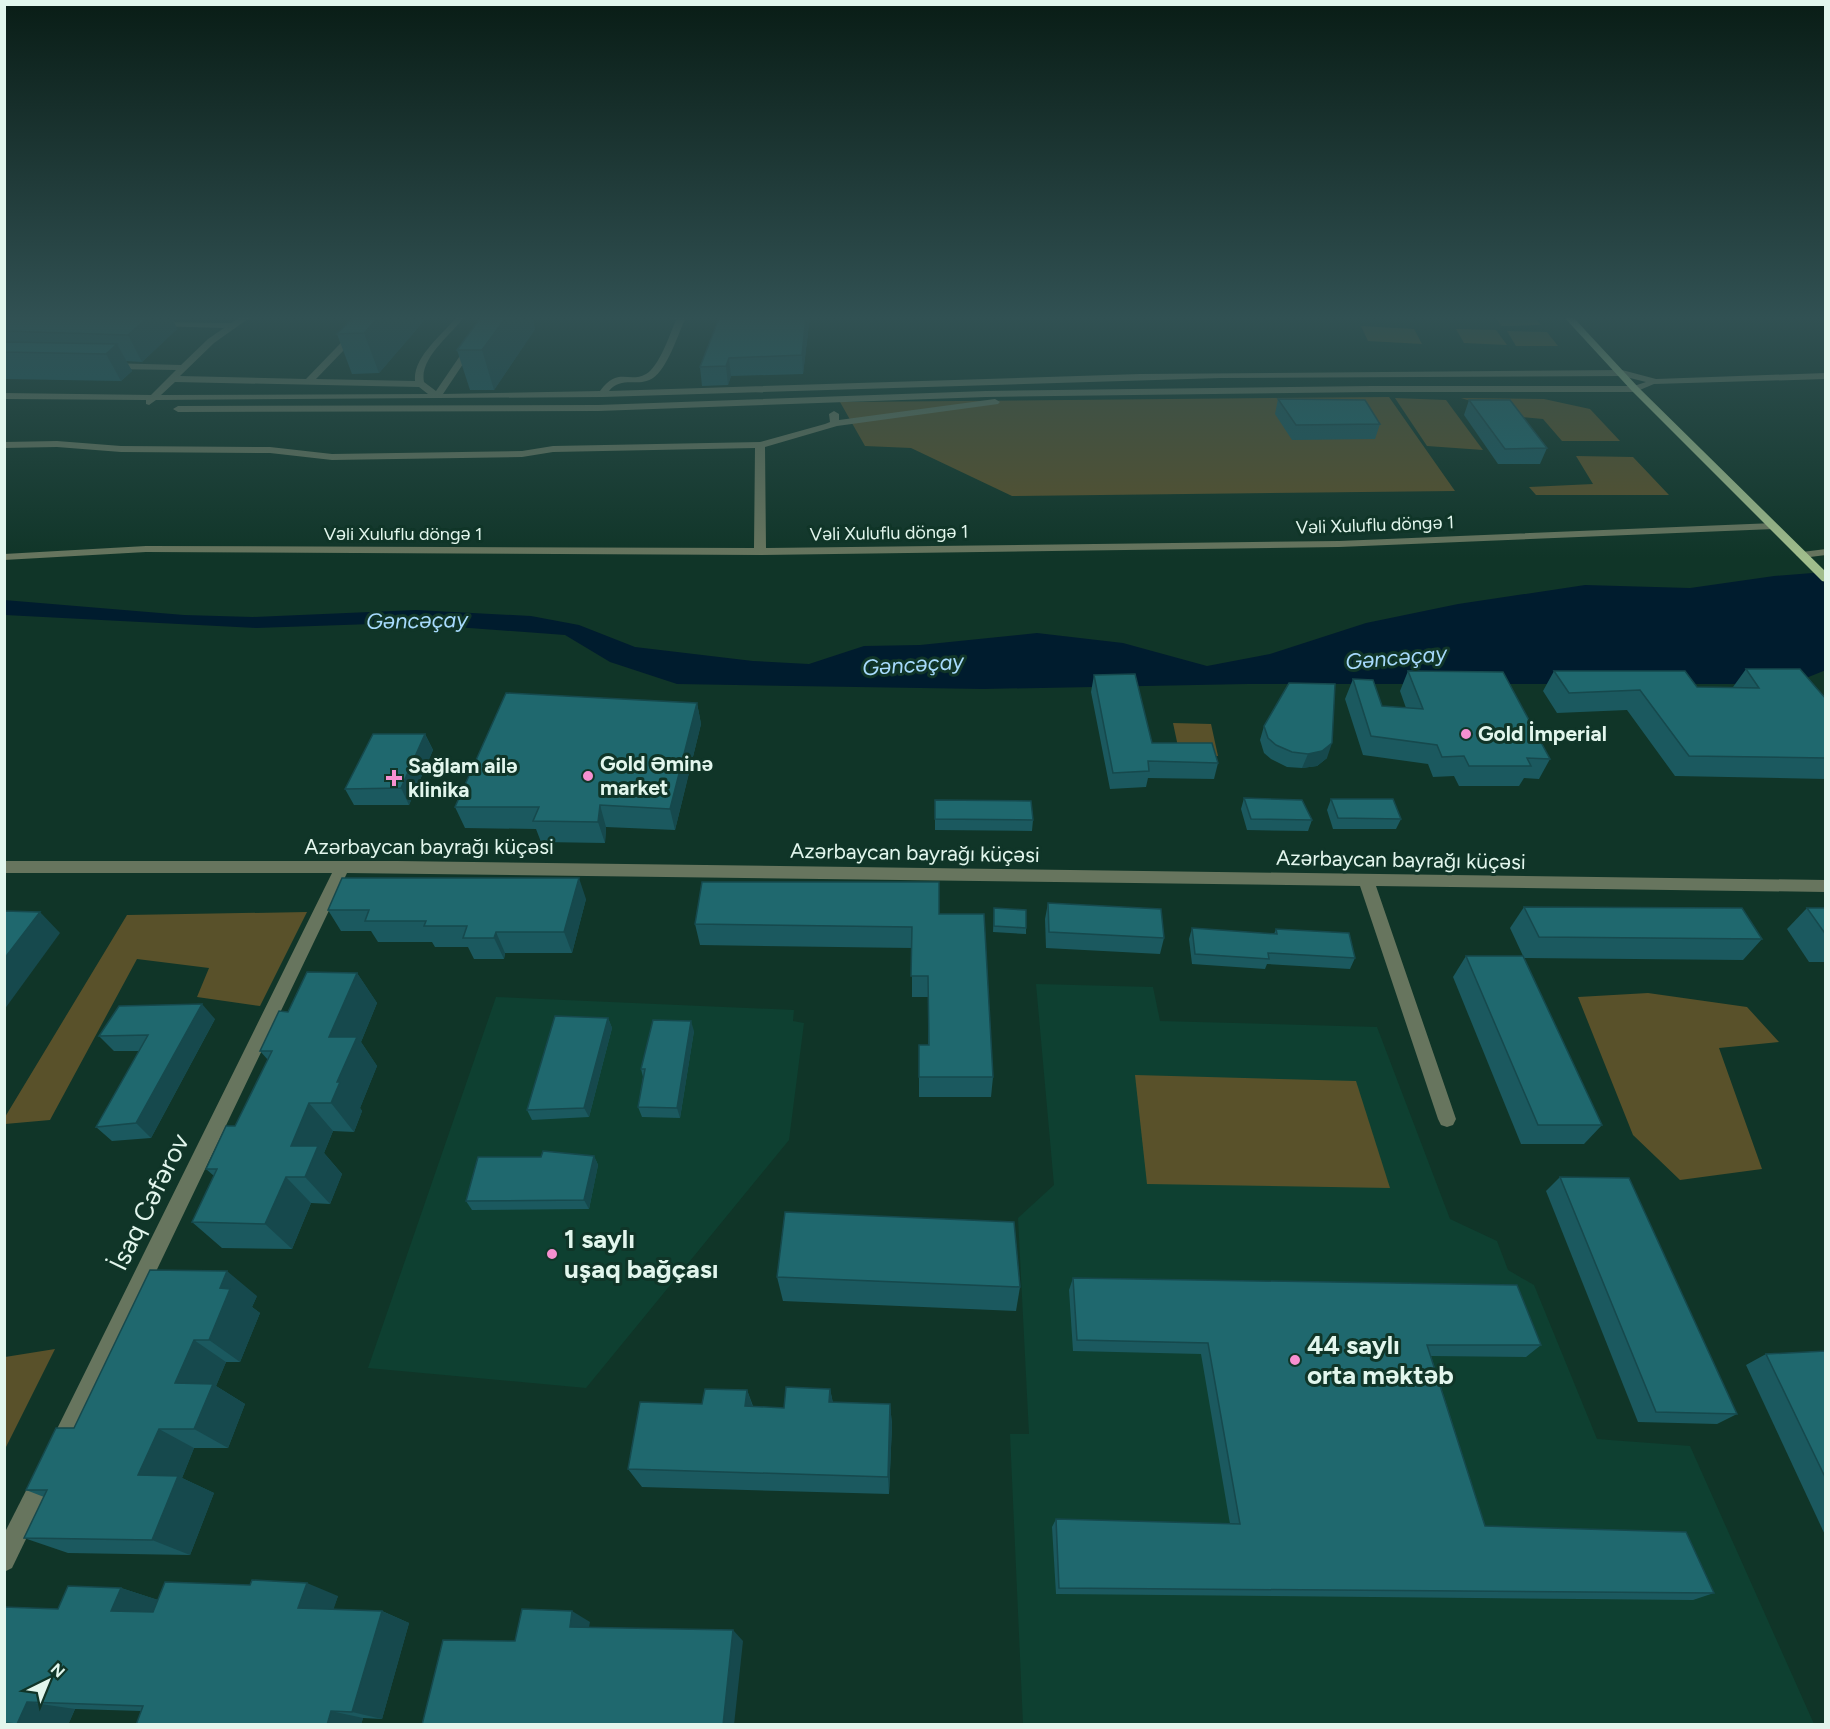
<svg xmlns="http://www.w3.org/2000/svg" width="1830" height="1729" viewBox="0 0 1830 1729" font-family="Figtree,sans-serif">
<rect width="100%" height="100%" fill="#103528"/>
<g fill="#0e4031">
<path d="M1036 984 1153 987 1160 1021 1377 1027 1450 1219 1497 1241 1508 1270 1534 1285 1597 1439 1690 1446 1814 1724H1023L1010 1434H1029L1018 1218 1054 1185Z"/>
<path d="M496 997 794 1010 793 1021 804 1023 789 1140 586 1388 368 1368Z"/>
</g>
<g fill="#59512a">
<path d="M1495 316H1533L1541 325 1501 326Z"/>
<path d="M1361 326 1414 329 1422 344 1368 341Z"/>
<path d="M1456 329 1496 330 1507 345 1464 343Z"/>
<path d="M1507 331 1547 332 1558 346H1516Z"/>
<path d="M1389 397 1455 491 1012 496 911 448 865 446 840 402Z"/>
<path d="M1395 398 1446 400 1483 450 1427 446Z"/>
<path d="M1461 398 1544 399 1590 409 1620 441H1562L1543 419 1522 417Z"/>
<path d="M1576 456 1633 457 1669 495H1536L1529 487 1593 484Z"/>
<path d="M1173 723 1211 724 1218 756H1180Z"/>
<path d="M307 912 260 1006 197 997 209 968 137 959 50 1120 5 1124V1117L127 915Z"/>
<path d="M1648 993 1747 1007 1779 1042 1719 1048 1762 1169 1680 1180 1633 1135 1578 997Z"/>
<path d="M1135 1075 1356 1081 1390 1188 1147 1184Z"/>
<path d="M55 1349 5 1449V1357Z"/>
</g>
<path fill="#001c2e" d="M1825 572 1826 670 1791 684H1248L983 689 677 684 610 662 565 635 401 623 256 628 5 615 4 600 184 615 253 617 416 610 531 616 579 625 635 647 753 661 809 664 864 646 920 645 1037 633 1123 643 1207 666 1270 654 1366 623 1458 604 1585 585 1690 588 1774 576Z"/>
<g fill="none" stroke-linecap="round" stroke-linejoin="round">
<g fill="#67755e" fill-rule="evenodd">
<path d="M242 316H252L214 343 180 376 306 379 364 319V316H372L371 322 316 379 415 381C413 356 443 335 457 316H465C452 334 419 358 424 382L436 391 487 316H495L443 394 600 391C619 366 628 384 646 374 659 367 670 334 676 320L667 316H681L685 319C678 335 667 369 653 378 638 388 622 375 609 391L1140 374 1622 370 1656 379 1826 373V379L1654 384 1635 392H1372L986 397 598 411 178 412 173 409 178 406 598 405 986 391 1372 386H1634L1646 382 1622 376 1221 378 602 397 156 400 149 405 146 404V400L4 399V393L151 395 176 370 109 369 105 366 109 363 181 365 208 339 224 328 155 326H152V322L231 323ZM175 382 419 387 428 394 161 395Z"/>
<path d="M1817 316H1826V320Z"/>
<path d="M995 399 1000 402 998 404 837 426 765 447 766 548 1339 541 1774 523 1779 526 1774 529 1339 547 760 555 146 552 4 560V554L146 546 754 548 755 448 553 452 522 457 332 460 270 453 121 452 57 447 4 448V442L57 441 121 446 270 447 332 454 522 451 553 446 760 442 825 424 830 422 829 414 834 411 839 414V420Z"/>
<path d="M1826 549V555L1802 558 1796 555 1802 552Z"/>
<path d="M4 861H398L1826 880V892L1376 886 1456 1119 1453 1125 1447 1127 1441 1125 1438 1119 1360 886 347 873 69 1453 61 1456 53 1453 50 1445 53 1437 332 873H4Z"/>
<path d="M45 1466 53 1469 56 1477 12 1568 4 1572V1534L37 1469Z"/>
</g>
<path fill="#a0bd8c" fill-rule="evenodd" d="M1563 316H1572L1638 387 1826 572V582L1822 581 1632 391Z"/>
</g>
<g fill="#1b595f">
<path d="M4 316H191L187 320 173 319 177 329 142 362 126 361 132 371 121 381 4 379Z"/>
<path d="M355 316H428L379 373 352 374 337 334Z"/>
<path d="M482 316H532L535 329 494 390H470L457 350Z"/>
<path d="M810 316 803 374 731 376 728 385 702 386 700 367Z"/>
<path d="M1278 399 1380 424 1375 439 1292 440 1275 414Z"/>
<path d="M1469 400 1547 448 1540 464H1498L1464 415Z"/>
<path d="M1746 669 1826 699V779L1675 776 1627 710 1557 713 1543 691 1554 671 1697 687H1733Z"/>
<path d="M1408 671 1550 759 1539 779 1524 778 1519 786H1459L1454 776 1433 777 1428 764 1363 755 1345 699 1353 679 1382 706 1406 708 1400 691Z"/>
<path d="M1094 675 1152 743 1218 763 1214 779 1148 778 1146 787 1110 789 1091 692Z"/>
<path d="M697 703 701 724 675 830 606 827 605 843 541 842 536 829 465 828 455 807Z"/>
<path d="M1264 726 1327 758 1317 766 1302 768 1287 767 1271 759 1264 753 1260 740Z"/>
<path d="M425 734 433 750 409 805H354L345 789Z"/>
<path d="M1244 798 1312 820 1308 831 1247 830 1241 809Z"/>
<path d="M1331 799 1401 819 1396 829H1333L1327 810Z"/>
<path d="M935 800 1033 820 1032 831 935 830Z"/>
<path d="M586 899 572 953H505L504 959H474L468 947H435L432 942H378L371 931H341L328 910Z"/>
<path d="M1048 903 1164 938 1160 954 1046 948 1045 919Z"/>
<path d="M1524 907 1762 939 1743 960 1524 958 1510 928Z"/>
<path d="M994 908 1026 928V934L993 932Z"/>
<path d="M1807 908H1826V962H1809L1787 929Z"/>
<path d="M939 914 993 1077 991 1097H919V1045H928V997H912V948L700 945 695 924Z"/>
<path d="M1192 928 1274 934 1276 929 1355 958 1350 969 1267 964 1265 969 1192 964 1189 939Z"/>
<path d="M1466 956 1602 1125 1584 1144H1521L1453 977Z"/>
<path d="M357 973 377 1003 361 1042 377 1066 360 1108 362 1111 354 1132 333 1131 324 1153 342 1174 330 1204 311 1203 292 1249 222 1248 192 1222 214 1176 206 1169 235 1126 268 1060 260 1051 288 1012Z"/>
<path d="M608 1018 612 1028 589 1117 532 1120 527 1110Z"/>
<path d="M215 1019 151 1138 112 1141 96 1127 139 1051H114L99 1036Z"/>
<path d="M694 1031 680 1118 642 1117 638 1107 643 1077 641 1069Z"/>
<path d="M594 1156 598 1165 589 1209 472 1210 466 1201 541 1157Z"/>
<path d="M1560 1177 1737 1414 1717 1424 1638 1422 1546 1191Z"/>
<path d="M777 1277 1020 1287 1016 1311 783 1301Z"/>
<path d="M1073 1278 1541 1345 1526 1357 1431 1356 1485 1526 1714 1593 1693 1600 1056 1594 1052 1527 1056 1519 1230 1524 1201 1354 1073 1351 1069 1290Z"/>
<path d="M257 1296 252 1307 260 1313 240 1362H226L216 1386 245 1404 228 1448H194L182 1478 214 1493 190 1555 68 1553 24 1538 44 1497 26 1490 74 1428Z"/>
<path d="M1826 1351V1537L1746 1365 1766 1354Z"/>
<path d="M830 1389 833 1403 890 1404 892 1425 889 1494 642 1487 628 1469 702 1404 747 1390 753 1406 784 1408Z"/>
<path d="M121 1588 158 1600 338 1596 333 1609 382 1611 409 1623 382 1719 363 1718 361 1725H136L141 1711 75 1709 68 1725H4V1607L58 1609Z"/>
</g>
<g fill="#16494d">
<path d="M149 316H171L177 329 142 362 128 335Z"/>
<path d="M380 316H428L379 373 364 333Z"/>
<path d="M507 316H532L535 329 494 390 482 350Z"/>
<path d="M806 316H810L803 374 802 355Z"/>
<path d="M117 344 132 371 121 381 106 354Z"/>
<path d="M729 358 731 376 728 385 726 366Z"/>
<path d="M697 703 701 724 675 830 670 809Z"/>
<path d="M425 734 433 750 409 805 401 788Z"/>
<path d="M1332 743 1327 758 1317 766 1302 768 1308 754Z"/>
<path d="M600 805 606 827 605 843 598 822Z"/>
<path d="M579 878 586 899 572 953 564 932Z"/>
<path d="M40 912 60 933 4 1010V959Z"/>
<path d="M496 932 505 953 504 959 494 938Z"/>
<path d="M357 973 377 1003 361 1042 377 1066 360 1108 362 1111 354 1132 331 1103 337 1082 329 1037Z"/>
<path d="M202 1004 215 1019 151 1138 136 1123Z"/>
<path d="M608 1018 612 1028 589 1117 584 1108Z"/>
<path d="M691 1021 694 1031 680 1118 677 1108Z"/>
<path d="M309 1103 333 1131 324 1153 342 1174 330 1204 305 1177 291 1146Z"/>
<path d="M594 1156 598 1165 589 1209 584 1200Z"/>
<path d="M286 1177 311 1203 292 1249 265 1224Z"/>
<path d="M227 1271 257 1296 252 1307 260 1313 240 1362 209 1340 220 1288Z"/>
<path d="M194 1340 226 1362 216 1386 245 1404 228 1448 194 1429 175 1383Z"/>
<path d="M830 1389 834 1409 829 1402Z"/>
<path d="M747 1390 754 1411 745 1406Z"/>
<path d="M890 1404 892 1425 889 1494 888 1477Z"/>
<path d="M159 1429 194 1448 182 1478 214 1493 190 1555 152 1540 138 1475Z"/>
<path d="M307 1583 338 1596 330 1620 298 1608Z"/>
<path d="M121 1588 161 1601 152 1622 111 1611Z"/>
<path d="M382 1611 409 1623 382 1719 352 1712Z"/>
<path d="M572 1611 590 1622 587 1638 570 1627Z"/>
<path d="M733 1630 743 1641 734 1725H723Z"/>
<path d="M27 1702 75 1709 68 1725 17 1724Z"/>
<path d="M331 1711 363 1718 361 1725H327Z"/>
</g>
<g fill="#1f686e" stroke="#16494d" stroke-width="1.5">
<path d="M4 316H149L128 335 4 331Z"/>
<path d="M355 316H380L364 333 337 334Z"/>
<path d="M482 316H507L482 350H457Z"/>
<path d="M720 316H806L802 355 729 358 726 366 700 367Z"/>
<path d="M4 342 117 344 106 354 4 352Z"/>
<path d="M1278 399 1365 400 1380 424 1296 425Z"/>
<path d="M1469 400H1510L1547 448 1505 449Z"/>
<path d="M1746 669H1800L1826 699V758L1689 756 1640 690 1569 693 1554 671H1685L1697 687 1759 688Z"/>
<path d="M1408 671 1503 672 1550 759 1527 758 1531 766H1469L1464 756 1442 757 1437 745 1371 736 1353 679 1373 680 1382 706 1423 709Z"/>
<path d="M1135 674 1152 743H1212L1218 763 1148 761 1149 771 1113 773 1094 675Z"/>
<path d="M1289 683 1335 684 1332 743 1322 751 1308 754 1292 752 1276 745 1268 738 1264 726Z"/>
<path d="M506 693 697 703 670 809 600 805 598 822 533 821 539 807H455Z"/>
<path d="M373 734H425L401 788 345 789Z"/>
<path d="M1244 798 1302 800 1312 820 1251 819Z"/>
<path d="M1331 799H1393L1401 819 1338 818Z"/>
<path d="M935 800 1031 801 1033 820 935 819Z"/>
<path d="M342 878H579L564 932H496L494 938H463L467 926H424L426 921H365L369 910H328Z"/>
<path d="M702 882H939V914H984L993 1077H919V1045H929L928 976H911L912 927 695 924Z"/>
<path d="M1048 903 1161 909 1164 938 1049 932Z"/>
<path d="M1524 907 1742 908 1762 939 1539 937Z"/>
<path d="M994 908 1026 910V928L994 926Z"/>
<path d="M1807 908H1826V935Z"/>
<path d="M4 911 40 912 4 959Z"/>
<path d="M1192 928 1277 934 1276 929 1349 933 1355 958 1268 953 1269 959 1195 954Z"/>
<path d="M1466 956H1523L1602 1125H1538Z"/>
<path d="M307 972 357 973 329 1037H357L337 1082H340L331 1103H309L291 1146H318L305 1177H286L265 1224 192 1222 217 1169H206L226 1126H235L272 1051H260L279 1011 288 1012Z"/>
<path d="M202 1004 136 1123 96 1127 148 1035 99 1036 119 1006Z"/>
<path d="M555 1016 608 1018 584 1108 527 1110Z"/>
<path d="M653 1020 691 1021 677 1108 638 1107 645 1069H641Z"/>
<path d="M543 1151 594 1156 584 1200 466 1201 478 1157H541Z"/>
<path d="M1560 1177 1629 1178 1737 1414 1656 1412Z"/>
<path d="M785 1212 1014 1222 1020 1287 777 1277Z"/>
<path d="M150 1270 227 1271 220 1288 230 1289 209 1340H194L175 1383 213 1384 194 1429H159L138 1475 178 1476 152 1540 24 1538 47 1490H26L56 1428H74Z"/>
<path d="M1073 1278 1517 1285 1541 1345H1427L1485 1526 1686 1532 1714 1593 1059 1588 1056 1519 1240 1524 1208 1343 1077 1340Z"/>
<path d="M1826 1351V1479L1766 1354Z"/>
<path d="M786 1387 830 1389 829 1402 890 1404 888 1477 628 1469 640 1402 702 1404 705 1389 747 1390 745 1406 784 1408Z"/>
<path d="M252 1580 307 1583 298 1608 382 1611 352 1712 331 1711 327 1725H136L143 1706 27 1702 17 1724 4 1723V1607L58 1609 68 1586 121 1588 111 1611 153 1612 165 1582 250 1585Z"/>
<path d="M522 1609 572 1611 570 1627 733 1630 723 1725H422L443 1640 515 1641Z"/>
</g>
<linearGradient id="sky" x2="0" y2="1"><stop stop-color="#091d16"/><stop offset="0.57" stop-color="#315153"/><stop offset="1" stop-color="#315153" stop-opacity="0"/></linearGradient>
<rect width="1830" height="558" fill="url(#sky)"/>
<g fill="#f690d0" stroke="#103528" stroke-width="2">
<circle cx="1466" cy="734" r="6"/>
<circle cx="588" cy="776" r="6"/>
<path d="M391 769h6v6h6v6h-6v6h-6v-6h-6v-6h6z"/>
<circle cx="552" cy="1254" r="6"/>
<circle cx="1295" cy="1360" r="6"/>
</g>
<g text-anchor="middle" stroke-width="6" stroke-linejoin="round" paint-order="stroke">
<g font-size="18" fill="#e2f6ed" stroke="#103528">
<text transform="translate(1375 525) rotate(-2)" y="6">Vəli Xuluflu döngə 1</text>
<text transform="translate(889 533) rotate(-1)" y="6">Vəli Xuluflu döngə 1</text>
<text x="403" y="540">Vəli Xuluflu döngə 1</text>
</g>
<g font-size="21" font-weight="bold" fill="#e2f6ed" stroke="#103528" text-anchor="start">
<text x="1478" y="741">Gold İmperial</text>
<text x="600" y="771">Gold Əminə<tspan x="600" dy="24">market</tspan></text>
<text x="408" y="773">Sağlam ailə<tspan x="408" dy="24">klinika</tspan></text>
</g>
<g font-size="21" fill="#e2f6ed" stroke="#103528">
<text x="429" y="854">Azərbaycan bayrağı küçəsi</text>
<text transform="translate(915 853) rotate(1)" y="7">Azərbaycan bayrağı küçəsi</text>
<text transform="translate(1401 860) rotate(1)" y="7">Azərbaycan bayrağı küçəsi</text>
</g>
<g font-size="22" font-style="italic" fill="#a7dafc" stroke="#103528">
<text transform="translate(417 620) rotate(-1)" y="8">Gəncəçay</text>
<text transform="translate(1396 657) rotate(-5)" y="8">Gəncəçay</text>
<text transform="translate(913 664) rotate(-4)" y="8">Gəncəçay</text>
</g>
<g font-size="26" fill="#e2f6ed" stroke="#103528">
<text transform="translate(149 1202) rotate(-64)" y="9">İsaq Cəfərov</text>
</g>
<g font-size="26" font-weight="bold" fill="#e2f6ed" stroke="#103528" text-anchor="start">
<text x="564" y="1248">1 saylı<tspan x="564" dy="30">uşaq bağçası</tspan></text>
<text x="1307" y="1354">44 saylı<tspan x="1307" dy="30">orta məktəb</tspan></text>
</g>
</g>
<rect width="1830" height="1729" fill="none" stroke="#e2f6ed" stroke-width="12"/>
<g transform="translate(48 1681) rotate(43)" stroke="#103528" stroke-width="4.5" paint-order="stroke">
<path d="M0-4.5L10 22L0 15L-10 22Z" fill="#e2f6ed"/>
<text y="-9" font-size="16" font-weight="bold" text-anchor="middle" fill="#e2f6ed">N</text>
</g>
</svg>
